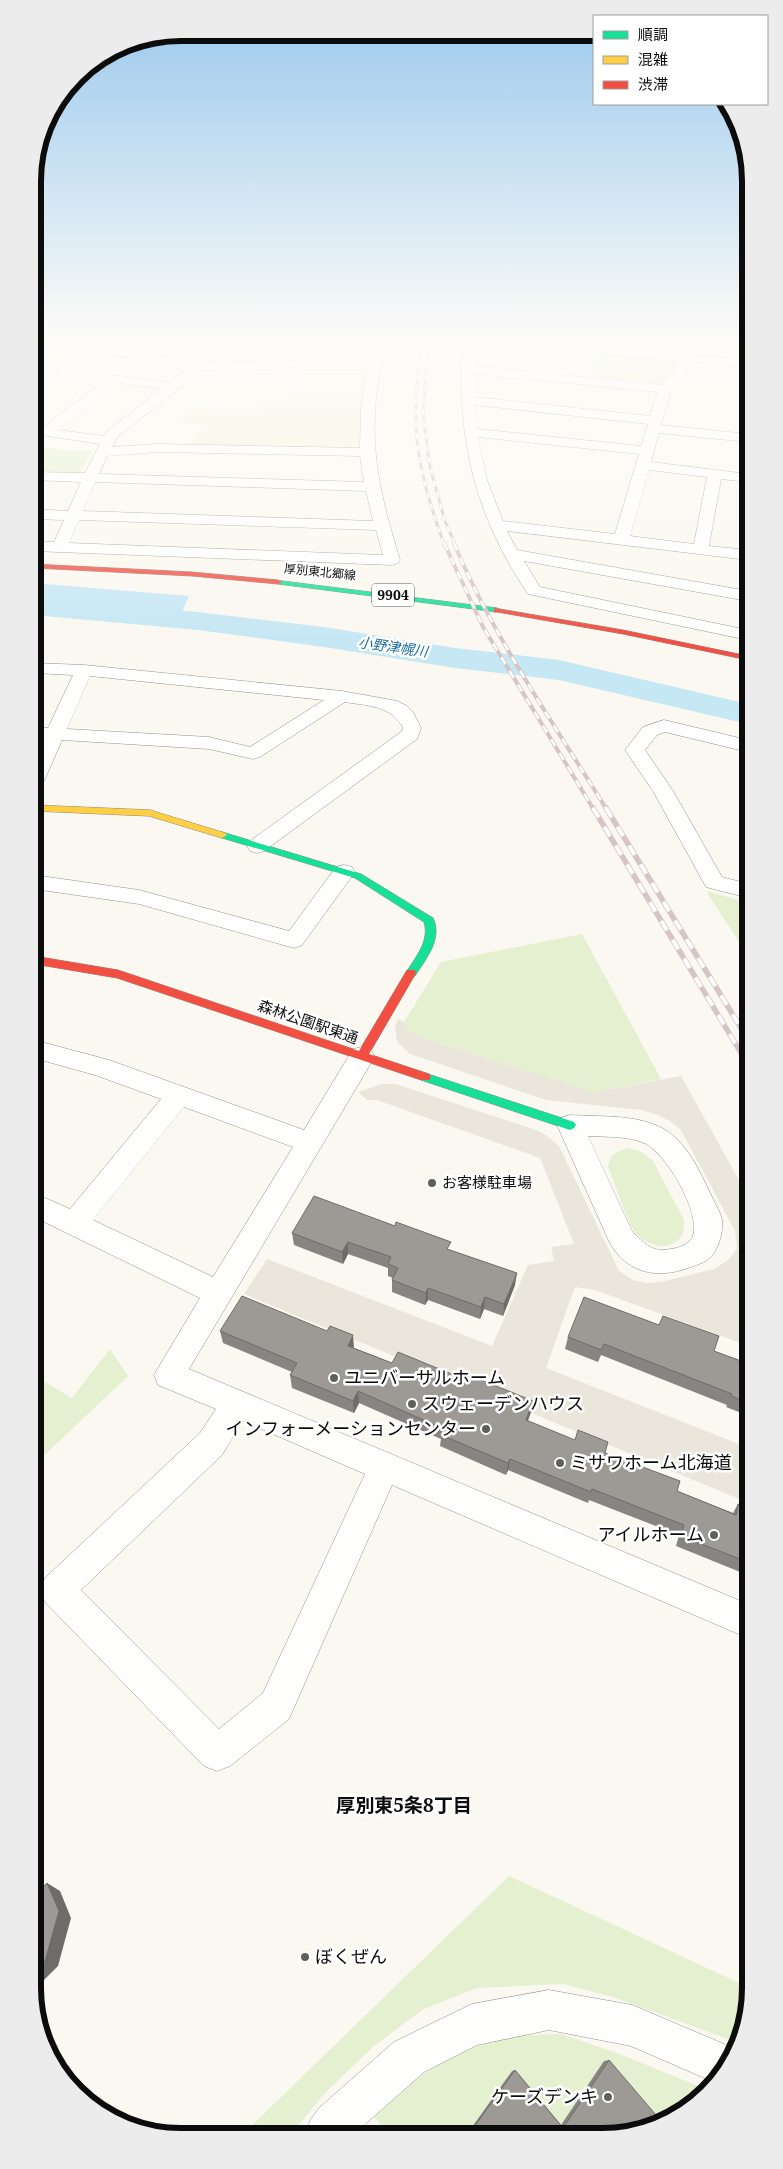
<svg xmlns="http://www.w3.org/2000/svg" width="783" height="2169" viewBox="0 0 783 2169" font-family="'Noto Serif','Noto Sans JP',serif">
<rect width="100%" height="100%" fill="#faf8f0"/>
<path fill="#f7f2dc" d="M309 368H360L364 370 359 448 188 445 204 426 178 423 191 409 253 415 266 399 286 402 294 395 306 396 315 383 299 382Z"/>
<g fill="#e5f0d0">
<path d="M61 344 74 346 75 348 59 358 41 355Z"/>
<path d="M591 351 677 360 673 373 661 384 595 377 599 365 585 364Z"/>
<path d="M33 446 64 450H92L81 472 75 473 33 472Z"/>
<path d="M706 891 749 903V957L745 951Z"/>
<path d="M582 934 661 1079 594 1092 417 1036 407 1029 404 1022 441 962Z"/>
<path d="M628 1148 640 1151 653 1161 684 1220C684 1231 683 1238 674 1243 661 1250 643 1243 635 1232 626 1219 615 1183 608 1167 610 1154 616 1152 628 1148Z"/>
<path d="M110 1349 128 1376 35 1464V1378L36 1377 72 1398Z"/>
<path d="M509 1876 750 1988V1997L739 2043 613 1997 563 1984 477 1988 422 2010 374 2046 326 2092 291 2134H243Z"/>
<path d="M561 2034 617 2053 708 2090 676 2116 658 2123 559 2127 512 2071 467 2134H390L372 2115 413 2080 453 2056 502 2036Z"/>
</g>
<path fill="#eae6db" d="M398 1019 404 1022 407 1029 417 1036 594 1092 681 1076 749 1198V1346L595 1290 575 1287 546 1368 749 1448V1503L244 1294 267 1259 492 1346 528 1265 554 1261 551 1247 574 1244 540 1158 377 1100H367L358 1092 382 1084H396L539 1131 551 1139 559 1146 619 1271 633 1280 646 1283 661 1282 714 1269 728 1260 737 1249 735 1231 681 1130 670 1121 655 1114 641 1110 546 1100 410 1054 397 1042 395 1026Z"/>
<path fill="#c6e7f4" d="M33 583 189 596 176 625 33 612Z"/>
<g fill="none" stroke-linecap="round" stroke-linejoin="round">
<path fill="#c6e7f4" fill-rule="evenodd" d="M33 597 198 612 324 627 455 648 559 660 748 704V724L559 680 455 668 324 647 198 630 33 615Z"/>
<g stroke="#93928f" stroke-width="1">
<g id="street">
<path d="M47 338H72L126 350 143 338H158L139 352 193 362 205 351 190 338C204 338 209 340 218 351L208 362 369 361 375 338H387C365 427 374 475 400 560L398 563 392 565 33 551V541L54 542 64 520 33 519V509L68 511 81 482 33 480V472L85 473 100 444 41 435 39 432 41 429 110 376 115 375 170 383 185 370 90 349 33 384V374L77 347 49 341ZM367 369 361 409 360 448 158 444 112 447 118 436 188 382 200 370ZM118 383 162 389 107 431 104 436 58 430ZM158 452 360 456 364 482 99 474 107 456ZM95 482 366 491 373 521 83 511ZM79 520 376 530 383 555 69 543Z"/>
<path d="M282 338H298L292 342 284 341Z"/>
<path d="M465 338H523L679 354 684 338H696L691 355 748 360V368L689 362 686 373 671 390 661 425 748 434V442L659 433 651 462 748 474V482L721 479 709 546 748 550V560L507 531 517 550 748 591V601L524 561 540 587 748 630V640L528 594C482 527 459 452 462 371L461 369ZM477 339 482 342 677 361 674 372 662 385 475 366ZM475 374 658 392 650 416 475 397ZM475 405 648 424 641 446 477 429ZM478 437 639 454 615 534 503 521 487 480ZM649 470 707 477 694 544 630 536Z"/>
<path d="M34 663 84 665 342 691 397 701 407 706 413 712 421 728 417 739 264 851 257 853 250 851 247 846 250 841 401 732 403 728C391 705 368 706 345 702L260 757 253 759 209 749 62 740 44 781 41 785 34 787V760L43 739H34V727L48 728 73 675 34 673ZM90 676 324 700 250 747 209 737 67 729Z"/>
<path d="M664 720 748 740V752L665 732 657 735 645 750 673 791 722 877 749 884V898L706 887 653 791 625 750 643 727Z"/>
<path d="M344 865 352 867 355 872 302 945 294 948 139 904 34 889V875L139 890 289 931 336 867Z"/>
<path d="M34 1040 109 1060 304 1130 353 1049 362 1047 371 1049 374 1056 371 1063 189 1369 750 1605V1639L392 1485 289 1719 230 1766 217 1771 204 1766 45 1602 40 1590 45 1578 200 1433 216 1409 158 1385 154 1375 200 1298 34 1217V1193L70 1209 161 1099 95 1075 34 1058ZM184 1107 293 1147 213 1277 93 1220ZM243 1421 365 1474 263 1693 219 1729 81 1590 222 1455Z"/>
<path d="M570 1115C599 1117 633 1114 660 1127 687 1140 701 1174 713 1199 716 1206 721 1213 722 1220 723 1232 720 1243 714 1253 708 1262 697 1265 688 1268 655 1280 624 1272 608 1239L557 1125 561 1118ZM588 1136C605 1137 626 1136 642 1142 665 1150 701 1212 693 1236 690 1244 679 1248 671 1249 652 1253 645 1244 632 1231Z"/>
<path d="M549 1990 632 2005 736 2049 716 2083 631 2046 549 2030 477 2045 424 2072 354 2134H305L311 2119 319 2108 394 2042 472 2004Z"/>
</g>
</g>
<g stroke="#8a8985" stroke-width="1">
<g id="fast">
<path d="M275 580 497 608 501 610 497 612 278 584 274 582Z"/>
<path d="M222 832 361 874 433 918C443 938 426 959 415 976L411 977 406 973C415 957 430 942 424 922L355 878 219 837 217 835Z"/>
<path d="M425 1073 574 1122 576 1125 574 1128 570 1130 421 1080 419 1077Z"/>
</g>
</g>
<g stroke="#8a8985" stroke-width="1">
<path id="slow" d="M34 805 150 810 225 833 227 835 222 838 149 816 34 811Z"/>
</g>
<g stroke="#8a8985" stroke-width="1">
<g id="jam">
<path d="M33 564 192 572 278 580 282 582 278 584 192 576 33 568Z"/>
<path d="M494 608 623 630 748 656V660L623 634 497 612H494Z"/>
<path d="M34 956 118 970 359 1051 407 970H415L416 973 369 1054 429 1074 431 1077 429 1080H421L117 978 34 964Z"/>
</g>
</g>
<use href="#street" fill="#fefefd" fill-rule="evenodd"/>
<use href="#fast" fill="#16e098" fill-rule="evenodd"/>
<use href="#slow" fill="#ffcf43" fill-rule="evenodd"/>
<use href="#jam" fill="#f24e42" fill-rule="evenodd"/>
<g stroke="#d6c5c6" stroke-width="3">
<g id="rail-far2">
<path d="M424 338C420 350 419 363 418 376 410 437 423 487 444 544"/>
<path d="M431 338 428 349 423 414 430 467 445 521 455 544"/>
</g>
</g>
<g stroke="#d6c5c6" stroke-width="4">
<g id="rail-far1">
<path d="M444 543 483 627 594 810"/>
<path d="M454 543C492 635 554 724 607 810"/>
</g>
</g>
<g stroke="#d6c5c6" stroke-width="5.5">
<g id="rail">
<path d="M593 808 749 1066"/>
<path d="M606 808 749 1041"/>
</g>
</g>
<use href="#rail-far2" stroke="#fff" stroke-width="2" stroke-dasharray="6" stroke-linecap="butt"/>
<use href="#rail-far1" stroke="#fff" stroke-width="2.5" stroke-dasharray="8" stroke-linecap="butt"/>
<use href="#rail" stroke="#fff" stroke-width="4" stroke-dasharray="11" stroke-linecap="butt"/>
</g>
<g fill="#878481">
<path d="M292 1233 450 1250 515 1285 503 1316 484 1309 480 1319 428 1300 425 1305 392 1292V1280L393 1278 388 1276V1268L348 1254 343 1264 294 1245Z"/>
<path d="M220 1331H327L354 1348 392 1363 466 1380 533 1401 531 1412 528 1421 605 1453 677 1491 733 1513 738 1504 750 1509V1576L676 1546 679 1535 589 1500 588 1503 508 1470 506 1475 440 1446 441 1439 359 1403 354 1413 292 1388 290 1375 292 1372 223 1343Z"/>
<path d="M568 1337 714 1351 749 1364V1416L726 1407 727 1405 601 1355 598 1362 565 1349Z"/>
<path d="M609 2060 631 2134H467L512 2071 515 2070 561 2125 604 2061Z"/>
</g>
<g fill="#6e6c69">
<path d="M348 1242V1254L343 1264 342 1252Z"/>
<path d="M517 1273 515 1285 503 1316 504 1304Z"/>
<path d="M428 1288V1300L425 1305 426 1293Z"/>
<path d="M485 1297 484 1309 480 1319 481 1307Z"/>
<path d="M353 1335 354 1348 349 1358 348 1346Z"/>
<path d="M358 1391 359 1403 354 1413 353 1401Z"/>
<path d="M533 1401 531 1412 523 1431 526 1420Z"/>
<path d="M510 1459 508 1470 506 1475 508 1463Z"/>
<path d="M47 1883 60 1891 71 1918 58 1966 35 1989V1971Z"/>
</g>
<g fill="#9d9a96" stroke="#6e6c69">
<path d="M314 1196 395 1226 396 1222 451 1242 447 1249 517 1273 504 1304 485 1297 481 1307 428 1288 426 1293 392 1280 398 1268 388 1264 391 1257 348 1242 342 1252 292 1233Z"/>
<path d="M242 1296 327 1331 330 1326 353 1335 348 1346 392 1363 398 1352 466 1380 469 1375 533 1401 526 1420 575 1440 578 1430 608 1442 605 1453 680 1481 677 1491 736 1515 738 1504 750 1509V1563L681 1536 684 1525 592 1489 591 1492 510 1459 508 1463 441 1435 444 1429 358 1391 353 1401 290 1375 297 1363 220 1331Z"/>
<path d="M584 1297 659 1325 663 1316 719 1336 714 1351 749 1364V1403L731 1396 732 1394 604 1344 601 1350 568 1337Z"/>
<path d="M47 1883 59 1911 45 1961 35 1971V1895Z"/>
<path d="M609 2060 662 2122 631 2134H469L515 2070 563 2128Z"/>
</g>
<linearGradient id="sky" x2="0" y2="1"><stop stop-color="#9ac8ed"/><stop offset="0.53" stop-color="#fdfcf8"/><stop offset="1" stop-color="#fdfcf8" stop-opacity="0"/></linearGradient>
<rect width="783" height="642" fill="url(#sky)"/>
<g fill="#5f5f5c" stroke="#fff" stroke-width="2">
<circle cx="432" cy="1183" r="5"/>
<circle cx="334" cy="1378" r="5"/>
<circle cx="412" cy="1404" r="5"/>
<circle cx="486" cy="1429" r="5"/>
<circle cx="560" cy="1463" r="5"/>
<circle cx="714" cy="1535" r="5"/>
<circle cx="305" cy="1957" r="5"/>
<circle cx="608" cy="2097" r="5"/>
</g>
<g text-anchor="middle" stroke-width="5" stroke-linejoin="round" paint-order="stroke">
<g font-size="12" fill="#0c0c0c" stroke="#fff">
<text transform="translate(320 572) rotate(6)" y="4">厚別東北郷線</text>
</g>
<rect fill="#fff" stroke="#555" stroke-width="1" x="372" y="583.5" width="42" height="23" rx="4"/>
<g font-size="14" font-weight="bold" fill="#0c0c0c">
<text x="393" y="600">9904</text>
</g>
<g font-size="14" font-style="italic" fill="#166b9d" stroke="#fff">
<text transform="translate(393 647) rotate(8)" y="5">小野津幌川</text>
</g>
<g font-size="15" fill="#0c0c0c" stroke="#fff">
<text transform="translate(308 1022) rotate(19)" y="5">森林公園駅東通</text>
</g>
<g font-size="15" fill="#0c0c0c" stroke="#fff" text-anchor="start">
<text x="442" y="1188">お客様駐車場</text>
</g>
<g font-size="18" fill="#0c0c0c" stroke="#fff" text-anchor="start">
<text x="344" y="1384">ユニバーサルホーム</text>
<text x="422" y="1410">スウェーデンハウス</text>
<text x="476" y="1435" text-anchor="end">インフォーメーションセンター</text>
<text x="570" y="1469">ミサワホーム北海道</text>
<text x="704" y="1541" text-anchor="end">アイルホーム</text>
<text x="315" y="1963">ぼくぜん</text>
<text x="598" y="2103" text-anchor="end">ケーズデンキ</text>
</g>
<g font-size="19" font-weight="bold" fill="#0c0c0c" stroke="#fff">
<text x="404" y="1812">厚別東5条8丁目</text>
</g>
</g>
<path d="M0 0H783V2169H0ZM181 41H602A140 140 0 0 1 742 181V1988A140 140 0 0 1 602 2128H181A140 140 0 0 1 41 1988V181A140 140 0 0 1 181 41Z" fill="#ececec" fill-rule="evenodd"/>
<path fill="none" stroke="#0c0c0c" stroke-width="6" d="M181 41H602A140 140 0 0 1 742 181V1988A140 140 0 0 1 602 2128H181A140 140 0 0 1 41 1988V181A140 140 0 0 1 181 41Z"/>
<rect x="593" y="15" width="175" height="90" fill="#ffffff" stroke="#9e9e9e"/>
<rect x="603" y="31" width="25" height="8" fill="#16e098" stroke="#9e9e9e"/>
<text x="638" y="40" font-size="15" fill="#0c0c0c">順調</text>
<rect x="603" y="56" width="25" height="8" fill="#ffcf43" stroke="#9e9e9e"/>
<text x="638" y="65" font-size="15" fill="#0c0c0c">混雑</text>
<rect x="603" y="81" width="25" height="8" fill="#f24e42" stroke="#9e9e9e"/>
<text x="638" y="90" font-size="15" fill="#0c0c0c">渋滞</text>
</svg>
